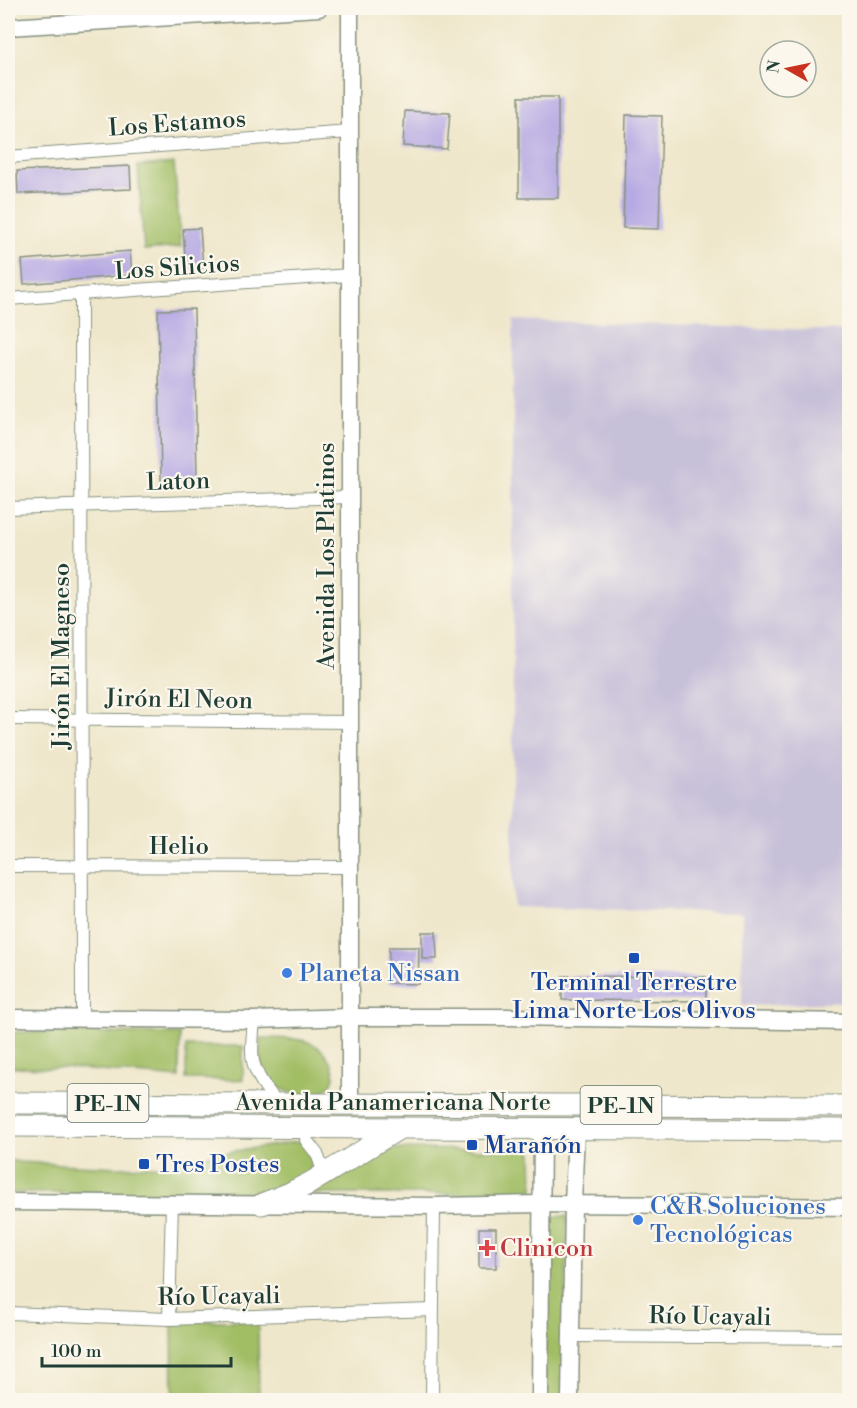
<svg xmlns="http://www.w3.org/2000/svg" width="857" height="1408" viewBox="0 0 857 1408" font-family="'Libre Bodoni',serif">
<rect width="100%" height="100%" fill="#fbf7ec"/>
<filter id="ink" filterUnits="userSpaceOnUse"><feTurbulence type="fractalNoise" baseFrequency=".0167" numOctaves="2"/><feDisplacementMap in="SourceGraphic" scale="12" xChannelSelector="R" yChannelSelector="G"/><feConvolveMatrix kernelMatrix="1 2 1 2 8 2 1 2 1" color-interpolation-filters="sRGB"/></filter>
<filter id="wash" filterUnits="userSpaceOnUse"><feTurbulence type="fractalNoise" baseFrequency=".008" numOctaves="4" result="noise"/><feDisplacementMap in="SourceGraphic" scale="24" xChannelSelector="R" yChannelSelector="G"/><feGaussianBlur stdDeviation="1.35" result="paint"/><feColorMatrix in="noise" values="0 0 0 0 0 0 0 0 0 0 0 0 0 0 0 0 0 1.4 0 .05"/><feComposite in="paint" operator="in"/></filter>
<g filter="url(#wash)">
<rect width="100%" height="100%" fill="#efe7cb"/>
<path fill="#c7c0d9" d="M513 320 849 331V1002L742 1006V913L513 907Z"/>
<g fill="#a2be65" stroke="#607e4c" stroke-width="1.5">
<path d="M174 163 181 247 144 250 138 166Z"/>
<path d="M8 1032 180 1034 179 1078 68 1068 8 1067Z"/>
<path d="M260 1038C274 1039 291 1037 305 1041 316 1044 325 1051 330 1061 352 1100 277 1110 261 1065 258 1057 260 1047 260 1038Z"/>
<path d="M186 1046H243V1080L186 1079Z"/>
<path d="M301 1141C310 1151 315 1160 309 1173L265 1193H8V1160L20 1162 117 1167 182 1165V1159Z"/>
<path d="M521 1145 527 1147 532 1153 533 1190 529 1194H309L392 1149 503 1150Z"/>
<path d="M567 1216 565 1400H545L546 1217Z"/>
<path d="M258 1320 259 1400H173L172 1322Z"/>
</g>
<g id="blocks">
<g fill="#b7aae3">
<rect x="519" y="97" width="39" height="101"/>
<path d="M405 111 450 113 447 149 403 146Z"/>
<path d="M626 115 662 116 659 229 623 228Z"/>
<path d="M130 166 131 189 18 194 17 171Z"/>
<path d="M200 228 203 268 186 270 183 229Z"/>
<path d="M130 251 132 275 24 284 22 260Z"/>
<path d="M194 309 197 480 161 481 158 310Z"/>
<path d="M422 932H436L437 959H422Z"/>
<path d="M389 947H419L418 984 388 983Z"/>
<path d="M562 976 706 977V1001L562 1000Z"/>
<rect x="479" y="1228" width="17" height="40"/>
</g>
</g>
</g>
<g filter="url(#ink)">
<use href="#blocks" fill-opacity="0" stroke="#879280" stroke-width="1.5"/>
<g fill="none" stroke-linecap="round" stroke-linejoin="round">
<g stroke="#879280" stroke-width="14">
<g id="street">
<path d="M8 157 350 132"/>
<path d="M81 294 82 1018"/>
<path d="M8 299 350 275"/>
<path d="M8 508 350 497"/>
<path d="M8 719 350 722"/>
<path d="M8 866 350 867"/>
<path d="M254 1020C251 1056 248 1065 271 1095"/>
<path d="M306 1140 317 1154 324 1173"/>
<path d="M8 1313 169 1319 432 1310"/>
<path d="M169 1319 172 1203"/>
<path d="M570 1336 850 1338"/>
<path d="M432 1400 434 1206"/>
</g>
</g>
<g stroke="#879280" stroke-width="19">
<g id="secondary">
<path d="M8 27 319 8"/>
<path d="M8 1018 254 1020 350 1017H506L850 1022"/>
<path d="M350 1104V8"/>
<path d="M8 1202 434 1206 541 1204 706 1205 850 1207"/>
<path d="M540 1400 542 1128"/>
<path d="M570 1400 573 1205 576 1129"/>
</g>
</g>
<g stroke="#879280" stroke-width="23">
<g id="highway">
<path d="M8 1103 850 1106"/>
<path d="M8 1126 850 1130"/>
<path d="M262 1204 290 1193 310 1183 400 1128"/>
</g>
</g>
<use href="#street" stroke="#fff" stroke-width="12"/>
<use href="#secondary" stroke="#fff" stroke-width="16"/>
<use href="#highway" stroke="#fff" stroke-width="21"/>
</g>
</g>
<g fill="#1a4fb4" stroke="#fbf7ec" stroke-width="2">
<rect x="628" y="952" width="12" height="12" rx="3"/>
<rect x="466" y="1139" width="12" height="12" rx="3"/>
<rect x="138" y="1158" width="12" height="12" rx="3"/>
</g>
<g fill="#3f7fe0" stroke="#fbf7ec" stroke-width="2">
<circle cx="287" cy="973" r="6"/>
<circle cx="638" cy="1220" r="6"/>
</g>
<path fill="#e0444e" stroke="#fbf7ec" stroke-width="2" d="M484 1239h6v6h6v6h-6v6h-6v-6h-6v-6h6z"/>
<g text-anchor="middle" stroke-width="4.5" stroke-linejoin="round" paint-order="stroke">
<g fill="#fbf7ec" stroke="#61756b" stroke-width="1.5">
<rect x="67.5" y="1084" width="81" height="38" rx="4.5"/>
<rect x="580.5" y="1086" width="81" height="38" rx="4.5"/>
</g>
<g font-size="22" font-weight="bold" fill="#1f3d34">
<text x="108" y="1111">PE-1N</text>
<text x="621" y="1113">PE-1N</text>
</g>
<g font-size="24" fill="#1f3d34" stroke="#fbf7ec">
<text transform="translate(177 123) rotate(-4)" y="8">Los Estamos</text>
<text transform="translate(177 267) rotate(-4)" y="8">Los Silicios</text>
<text transform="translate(178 481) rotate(-2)" y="8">Laton</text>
<text transform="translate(326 556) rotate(-90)" y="8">Avenida Los Platinos</text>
<text transform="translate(61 656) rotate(-90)" y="8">Jirón El Magneso</text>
<text transform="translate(179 699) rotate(1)" y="8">Jirón El Neon</text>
<text x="179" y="854">Helio</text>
<text x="393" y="1110">Avenida Panamericana Norte</text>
<text transform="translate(219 1296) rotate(-1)" y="8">Río Ucayali</text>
<text transform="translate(710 1316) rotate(1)" y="8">Río Ucayali</text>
</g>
<g font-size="24" fill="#366cbe" stroke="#fbf7ec" text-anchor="start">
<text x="299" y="981">Planeta Nissan</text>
<text x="650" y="1214">C&amp;R Soluciones<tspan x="650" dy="28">Tecnológicas</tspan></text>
</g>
<g font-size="24" fill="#164399" stroke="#fbf7ec" text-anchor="start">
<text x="634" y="990" text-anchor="middle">Terminal Terrestre<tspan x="634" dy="28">Lima Norte Los Olivos</tspan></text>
<text x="484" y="1153">Marañón</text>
<text x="156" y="1172">Tres Postes</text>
</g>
<g font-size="24" fill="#be3a42" stroke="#fbf7ec" text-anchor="start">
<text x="500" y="1256">Clinicon</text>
</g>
</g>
<rect width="857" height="1408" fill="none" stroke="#fbf7ec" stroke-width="30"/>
<g transform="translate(788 69) rotate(279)"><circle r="28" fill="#fbf7ec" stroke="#a3ada2" stroke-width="1.5"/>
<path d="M0-4.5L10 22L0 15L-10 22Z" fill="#c8321e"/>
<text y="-9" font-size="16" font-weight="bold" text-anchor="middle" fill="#1f3d34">N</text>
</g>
<path d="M42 1357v9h189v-9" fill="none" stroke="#1f3d34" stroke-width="3"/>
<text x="51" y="1357" font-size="18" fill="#1f3d34" stroke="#fbf7ec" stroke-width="4.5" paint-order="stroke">100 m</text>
</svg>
